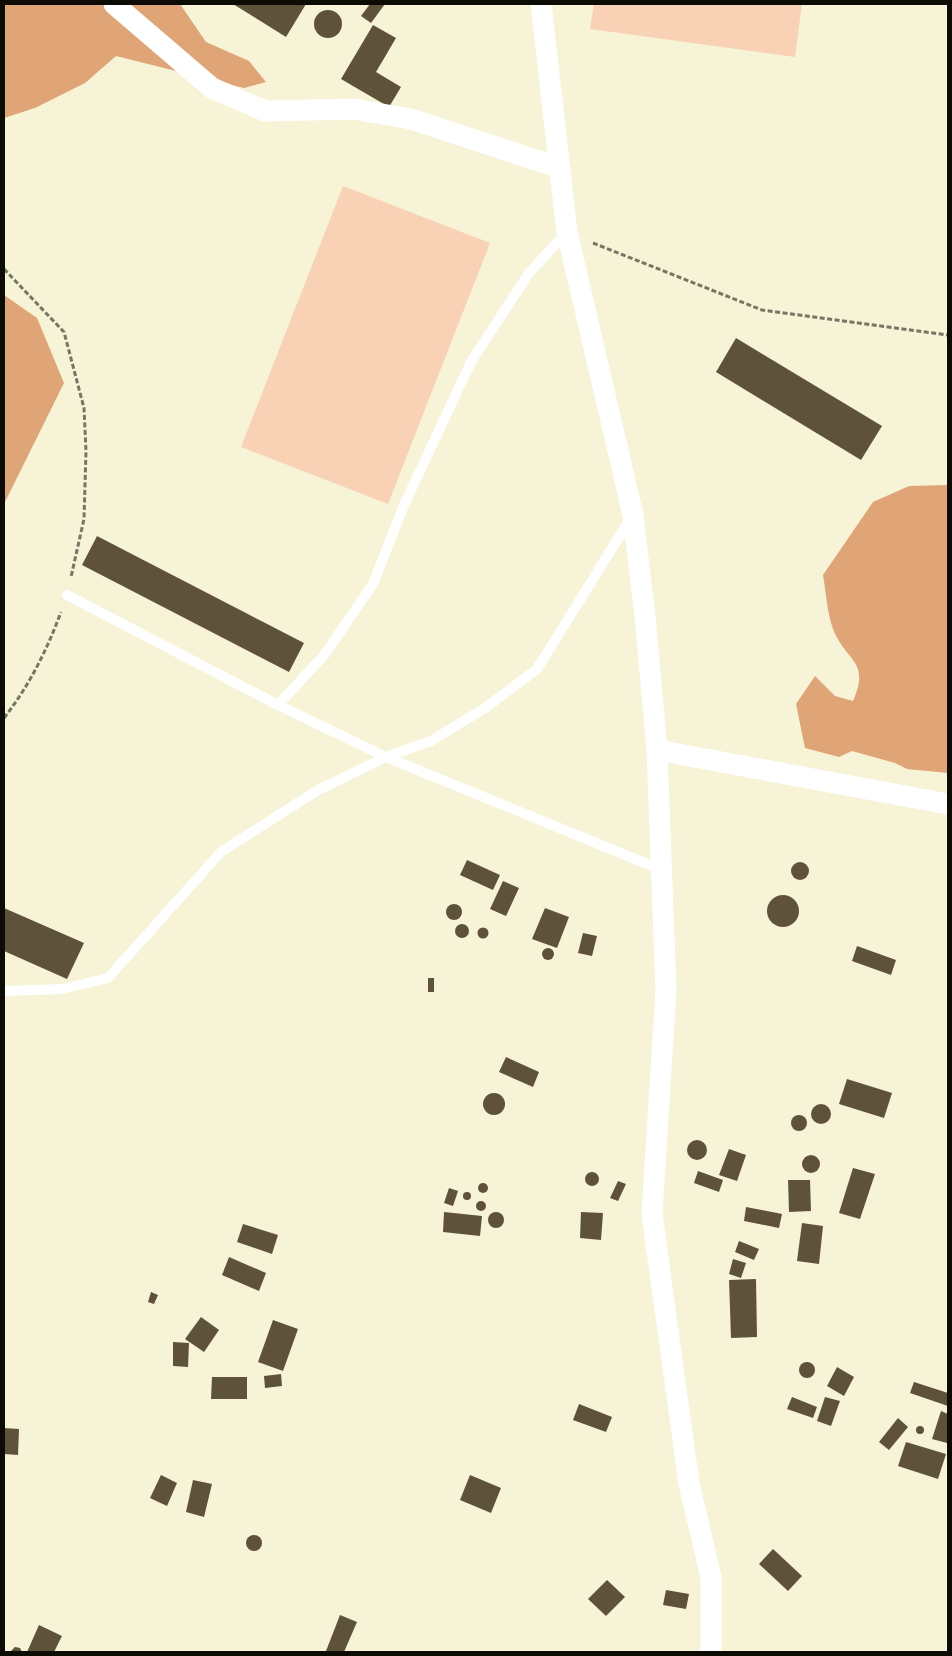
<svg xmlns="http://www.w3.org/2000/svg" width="952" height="1656" viewBox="0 0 952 1656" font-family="'DejaVu Sans',sans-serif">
<rect width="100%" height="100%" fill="#f6f3d6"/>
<g fill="#f9d2b5">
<path d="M594 4H802L795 57 590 29Z"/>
<path d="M343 186 490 243 388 504 241 447Z"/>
</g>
<g fill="#e0a577">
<path d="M4 4H180L206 42 249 61 266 82 244 88 116 56 85 83 35 108 4 118Z"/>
<path d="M4 295 37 318 64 383 4 504Z"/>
<path d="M948 485V773L907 769 895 763 852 751 839 757 805 748 796 704 815 676 835 696 853 701C871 660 845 661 833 629 827 612 826 592 823 575L873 502 909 486Z"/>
</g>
<g fill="#5f523b">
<path d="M233 4H306L286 37Z"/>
<path d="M370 4H385L371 23 361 16Z"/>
<circle cx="328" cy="24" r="14"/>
<path d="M373 25 396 38 376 72 401 87 389 107 341 79Z"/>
<path d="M736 338 882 426 861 460 716 372Z"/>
<path d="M97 536 304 643 289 672 82 565Z"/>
<path d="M467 860 500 875 493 890 460 875Z"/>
<circle cx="800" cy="871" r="9"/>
<path d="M503 881 519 888 506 916 490 909Z"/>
<circle cx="783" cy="911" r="16"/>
<circle cx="454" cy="912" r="8"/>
<path d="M4 908 84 943 67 979 4 951Z"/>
<path d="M545 908 569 917 557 948 532 939Z"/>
<circle cx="462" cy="931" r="7"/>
<circle cx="483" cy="933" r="5.5"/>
<path d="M583 933 597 936 592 956 578 953Z"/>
<path d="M857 946 896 960 891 975 852 961Z"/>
<circle cx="548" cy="954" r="6"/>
<rect x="428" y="978" width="6" height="14"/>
<path d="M506 1057 539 1072 533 1087 499 1072Z"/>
<path d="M847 1079 892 1093 884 1118 839 1104Z"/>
<circle cx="494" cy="1104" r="11"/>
<circle cx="821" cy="1114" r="10"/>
<circle cx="799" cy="1123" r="8"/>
<circle cx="697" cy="1150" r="10"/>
<path d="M729 1149 746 1155 737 1181 719 1175Z"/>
<circle cx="811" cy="1164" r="9"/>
<path d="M853 1168 875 1174 860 1219 839 1213Z"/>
<path d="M698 1171 723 1180 719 1192 694 1183Z"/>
<circle cx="592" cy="1179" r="7"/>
<path d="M788 1180H810L811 1211 789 1212Z"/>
<path d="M618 1181 626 1184 618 1201 610 1198Z"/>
<circle cx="483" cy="1188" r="5"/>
<path d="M449 1188 458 1191 453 1206 444 1203Z"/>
<circle cx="467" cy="1196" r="4"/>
<circle cx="481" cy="1206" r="5"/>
<path d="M746 1207 782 1214 779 1228 744 1221Z"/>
<circle cx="496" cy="1220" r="8"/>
<path d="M444 1212 482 1216 480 1236 443 1232Z"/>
<path d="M581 1212 603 1213 601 1240 580 1238Z"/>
<path d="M802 1223 823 1226 819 1264 797 1261Z"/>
<path d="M243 1224 278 1235 272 1254 237 1242Z"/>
<path d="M739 1241 759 1249 754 1260 735 1252Z"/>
<path d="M229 1257 266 1273 259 1291 222 1275Z"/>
<path d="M733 1259 746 1263 741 1278 729 1274Z"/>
<path d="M756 1279 757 1337 731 1338 729 1280Z"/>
<path d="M151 1292 158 1295 154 1304 148 1302Z"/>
<path d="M201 1317 219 1330 204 1352 185 1339Z"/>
<path d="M273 1320 298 1329 283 1371 258 1362Z"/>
<path d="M173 1342 189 1343 188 1367 173 1366Z"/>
<circle cx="807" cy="1370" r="8"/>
<path d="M837 1367 854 1377 844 1396 827 1386Z"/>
<path d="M281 1374 282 1386 265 1388 264 1376Z"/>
<path d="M212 1377H247V1399H211Z"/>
<path d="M914 1382 948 1393V1406L910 1393Z"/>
<path d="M792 1397 817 1407 813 1418 787 1409Z"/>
<path d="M825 1397 840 1401 831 1426 817 1421Z"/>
<path d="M579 1404 612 1417 606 1432 573 1420Z"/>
<path d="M941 1411 948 1414 947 1443 932 1439Z"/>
<path d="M898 1418 908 1427 889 1450 879 1442Z"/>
<circle cx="920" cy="1430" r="4"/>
<path d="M4 1428 19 1429 18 1455 4 1454Z"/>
<path d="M906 1442 946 1454 938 1479 898 1466Z"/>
<path d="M161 1475 177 1483 167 1506 150 1498Z"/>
<path d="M470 1475 501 1488 491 1513 460 1500Z"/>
<path d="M193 1480 212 1484 204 1517 186 1512Z"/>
<circle cx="254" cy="1543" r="8"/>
<path d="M773 1549 802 1576 788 1591 759 1564Z"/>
<path d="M607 1580 625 1597 606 1616 588 1599Z"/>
<path d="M666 1590 689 1594 686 1609 663 1605Z"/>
<path d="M340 1615 357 1622 344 1652H328L326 1651Z"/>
<path d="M39 1625 62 1636 54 1652H27Z"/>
<path d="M15 1647 20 1648 22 1652H10Z"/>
</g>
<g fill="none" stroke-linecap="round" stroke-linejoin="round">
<g stroke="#777564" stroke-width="3" stroke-dasharray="5 2.5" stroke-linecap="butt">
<path d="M593 243 762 310 948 335"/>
<path d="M4 269 64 332 84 408 86 451 84 519 71 577"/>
<path d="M4 718C29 686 47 650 61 612"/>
</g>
<g stroke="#fff" stroke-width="10">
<path d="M67 595 278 705 386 757 662 870"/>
<path d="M278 705 325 654 373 584 404 505 471 362 529 273 567 232"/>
<path d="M4 991 62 989 108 978 221 852 318 790 386 757 431 741 485 708 537 669 631 518"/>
</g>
<g stroke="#fff" stroke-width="21">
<path d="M114 4 212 88 265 111 353 109 411 119 560 168"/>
<path d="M541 4 567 232 633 515 645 616 657 750 666 991 652 1214 689 1484 711 1577V1652"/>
<path d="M657 750 948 804"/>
</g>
</g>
<rect width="952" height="1656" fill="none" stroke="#0d0c04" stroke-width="10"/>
</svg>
